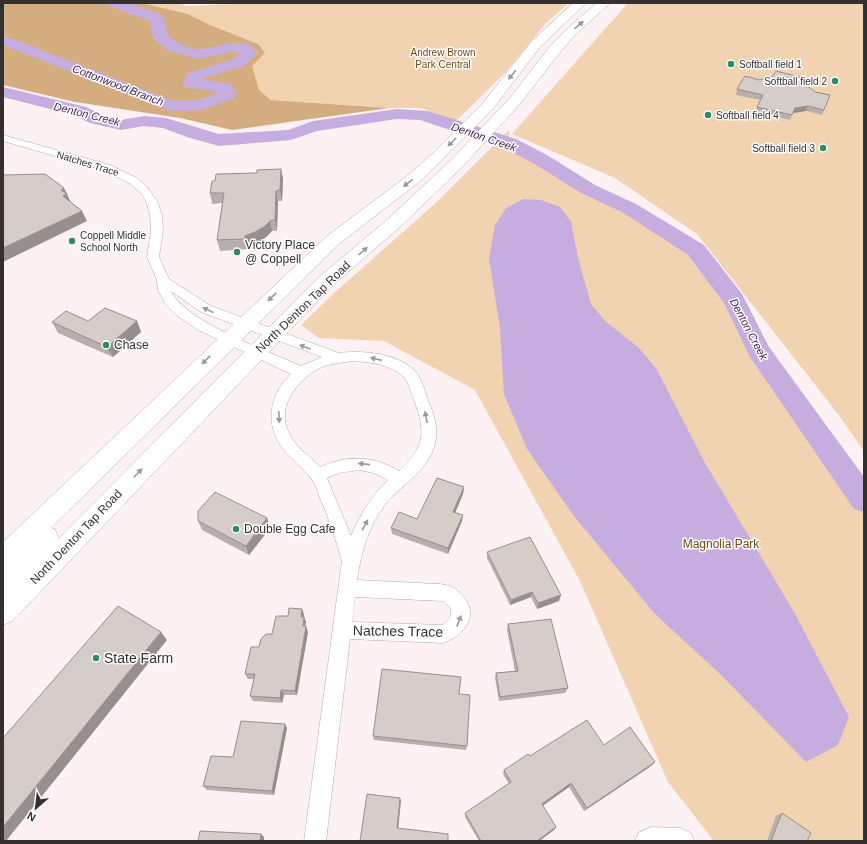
<svg xmlns="http://www.w3.org/2000/svg" width="867" height="844" viewBox="0 0 867 844" font-family="Arial,sans-serif">
<rect width="100%" height="100%" fill="#fdf1f3"/>
<g fill="#f1d3b1">
<path d="M142 3H178L187 6 253 3H569L546 23 506 72 456 121 421 108H389L271 100 259 90 251 66 210 25 188 14Z"/>
<path d="M628 3H864V451L838 414 697 234 615 178 512 134Z"/>
<path d="M509 130V143L540 159 588 189 629 208 696 250 734 300 759 351 864 500V841H714L668 782 580 581 475 390 384 341 319 338 301 325 333 294 439 200Z"/>
</g>
<path fill="#d3ad80" d="M3 3H142L188 14 210 25 258 44 265 53 252 66 259 90 271 100 389 108 232 130 180 118 75 102 3 85Z"/>
<path fill="#c6addf" d="M523 199 541 200 560 207 571 221 578 258 591 304 605 321 638 347 656 368 704 461 794 612 849 717 838 745 806 762 720 674 655 614 574 516 527 449 504 394 500 328 489 259 495 225 506 208Z"/>
<g fill="none" stroke-linecap="round" stroke-linejoin="round">
<g fill="#c6addf" fill-rule="evenodd">
<path d="M107 3H128L162 15 164 18 168 36C177 42 189 50 200 49 220 48 229 39 251 45L257 54 244 66 201 79 231 84 237 94 234 98 202 110 171 111 3 45V35L173 101 199 100 218 92 185 87 183 83 188 73 232 60 240 53 230 52 199 59 167 50 153 38 150 21 109 6Z"/>
<path d="M3 87 86 107 102 115 121 120 144 116 166 118 219 134 288 130 313 121 397 109 428 111 516 139 547 155 595 185 636 204 704 245 742 294 769 347 864 477V512L854 509 750 357 724 303 688 255 622 212 581 193 533 163 502 147 420 120 397 119 317 131 291 140 219 146 187 137 163 128 144 126 121 130 90 123 74 115 3 97Z"/>
</g>
<g stroke="#b5aaab" stroke-width="1">
<g id="minor">
<path d="M3 135 110 165 137 178 147 187 157 201 162 215 163 230 159 257 169 279 211 306 339 353C362 350 396 353 414 370 422 378 425 392 429 403 435 416 439 432 434 447 427 470 405 483 389 500 370 521 361 552 357 580 378 581 398 582 419 583 427 584 438 583 446 585 459 588 472 603 470 616 467 631 456 638 443 643L350 639 326 841H304L342 561C336 540 329 518 320 498 318 492 316 486 313 481 305 469 293 461 284 450 264 426 269 394 291 374L198 330 176 315 166 305 158 290 157 280 147 257 151 230 150 215 146 201 140 192 129 183 103 170 3 141ZM171 291 201 312 322 357 301 366C270 352 184 321 171 291ZM352 361C370 362 390 364 404 377 409 383 411 393 414 400 426 432 425 447 399 471 373 455 347 455 320 467 310 456 295 447 289 433 275 406 299 378 322 367 332 363 342 363 352 361ZM359 470 374 473 388 480C371 496 360 515 351 536L327 478 339 473ZM355 597 443 601 451 609C452 617 449 621 442 625L352 622Z"/>
<path d="M651 827 680 828 691 833 694 841H635L638 833Z"/>
</g>
</g>
<g stroke="#b5aaab" stroke-width="1">
<path id="primary" d="M573 3H586L540 47 492 110 442 160 419 182 339 244 51 528 55 529 58 537V539L319 277 388 219 451 160 510 98 551 45 568 28 597 3H610L576 34 561 51 520 104 463 166 400 227 333 285 23 610 12 621 3 625V542L327 236 407 176 432 154 482 104 532 41Z"/>
</g>
<use href="#minor" fill="#fff" fill-rule="evenodd"/>
<use href="#primary" fill="#fff" fill-rule="evenodd"/>
</g>
<g fill="#b8afac">
<path d="M759 80 805 84 815 92 830 95 822 115 806 111 793 113 790 120 755 112 760 100 736 95 737 89Z"/>
<path d="M281 169 283 179 282 201H278L277 231H272L266 237 258 243 247 246V249L220 251 217 240 222 203 212 204 210 193 215 181 257 173Z"/>
<path d="M88 321H137L141 332 113 357 58 333 52 322Z"/>
<path d="M464 487 463 494 455 513 462 521 448 554 392 534 391 528 417 519Z"/>
<path d="M267 518 270 528 249 555 202 530 198 521Z"/>
<path d="M487 552 559 601 537 609 531 597 510 605 487 558Z"/>
<path d="M304 614V617L306 622 305 626 308 632 297 695H284L282 703 253 701 250 696 254 679H248L245 674 259 647 272 634 288 616Z"/>
<path d="M508 624 568 688 565 693 499 701 495 678 496 673 515 671 507 630Z"/>
<path d="M285 724 287 728 274 795 207 790 203 786 233 757Z"/>
<path d="M373 736 467 746 466 750 374 740Z"/>
<path d="M604 745 655 762 651 766 584 811 569 787 543 806 556 827 554 830 539 841H479L465 817V813L509 784 503 774 504 770 530 756Z"/>
<path d="M782 813 807 841H767L776 816Z"/>
</g>
<g fill="#968f8c">
<path d="M808 106 806 111 793 113 790 120 795 108Z"/>
<path d="M281 169 283 179 282 201 280 190Z"/>
<path d="M64 188 67 194 72 205 63 196 61 190Z"/>
<path d="M276 191 278 201 277 231 275 220Z"/>
<path d="M82 211 87 221 3 262V248Z"/>
<path d="M270 221 272 231 266 237 258 243 247 246V249L245 239V236Z"/>
<path d="M137 321 141 332 113 357 107 347Z"/>
<path d="M464 487 463 494 453 518V512Z"/>
<path d="M463 515 462 521 448 554V548Z"/>
<path d="M267 518 270 528 249 555 246 546Z"/>
<path d="M532 592 531 597 510 605 511 600Z"/>
<path d="M561 595 559 601 537 609 538 603Z"/>
<path d="M302 609 304 614 303 622 301 617Z"/>
<path d="M304 617 306 622 304 632 303 626Z"/>
<path d="M306 626 308 632 297 695 295 691Z"/>
<path d="M161 632 167 640 6 841H3V827Z"/>
<path d="M281 690 284 695 282 703 280 698Z"/>
<path d="M285 724 287 728 274 795 272 791Z"/>
<path d="M655 762 651 766 584 811 587 808Z"/>
<path d="M571 783 569 787 540 807 542 804Z"/>
<path d="M400 798 401 801 398 831 397 828Z"/>
<path d="M556 827 554 830 539 841H537Z"/>
<path d="M261 834 264 837V841H260Z"/>
</g>
<g fill="#d6ccc8" stroke="#968f8c">
<path d="M776 71 808 79 805 84 815 92 830 95 824 110 808 106 795 108 792 115 757 107 763 95 737 89 745 76 759 80 772 77Z"/>
<path d="M281 169 280 190 276 191 275 220 270 221 264 227 255 232 245 236V239L217 240 224 193H210L212 181H215L216 174 257 173V170Z"/>
<path d="M45 174 64 188 61 190 67 194 63 196 82 211 3 248V175Z"/>
<path d="M105 308 137 321 107 347 52 322 66 311 88 321Z"/>
<path d="M437 478 464 487 453 512 463 515 448 548 391 528 399 512 417 519Z"/>
<path d="M215 492 267 518 246 546 198 521V511Z"/>
<path d="M530 537 561 595 538 603 532 592 511 600 487 552Z"/>
<path d="M118 606 161 632 3 827V738Z"/>
<path d="M289 608 302 609 301 617H304L303 626H306L295 691 281 690 280 698 250 696 255 674H245L251 647H259L261 639 266 634H272L276 616H288Z"/>
<path d="M551 619 568 688 500 697 496 673 518 671 508 624Z"/>
<path d="M382 669 461 677 459 694 470 695 467 746 373 736Z"/>
<path d="M587 720 604 745 630 727 655 762 587 808 571 783 542 804 556 827 537 841H481L465 813 511 782 504 770 528 754 530 756Z"/>
<path d="M241 721 285 724 272 791 203 786 211 756 233 757Z"/>
<path d="M367 794 400 798 397 828 448 834V841H360Z"/>
<path d="M782 813 811 833 807 841H771Z"/>
<path d="M200 831 261 834 260 841H198Z"/>
</g>
<defs><path id="oneway-solid" d="M-6-.8H1V-3.2L6.5 0L1 3.2V.8H-6Z"/></defs>
<g fill="#9a9898">
<use href="#oneway-solid" transform="translate(579 25) rotate(-41)"/>
<use href="#oneway-solid" transform="translate(512 75) rotate(128)"/>
<use href="#oneway-solid" transform="translate(452 142) rotate(135)"/>
<use href="#oneway-solid" transform="translate(408 183) rotate(143)"/>
<use href="#oneway-solid" transform="translate(363 251) rotate(-41)"/>
<use href="#oneway-solid" transform="translate(272 297) rotate(136)"/>
<use href="#oneway-solid" transform="translate(208 310) rotate(-154)"/>
<use href="#oneway-solid" transform="translate(305 347) rotate(-160)"/>
<use href="#oneway-solid" transform="translate(376 359) rotate(-167)"/>
<use href="#oneway-solid" transform="translate(206 360) rotate(136)"/>
<use href="#oneway-solid" transform="translate(279 417) rotate(87)"/>
<use href="#oneway-solid" transform="translate(426 417) rotate(-101)"/>
<use href="#oneway-solid" transform="translate(364 464) rotate(-174)"/>
<use href="#oneway-solid" transform="translate(138 473) rotate(-46)"/>
<use href="#oneway-solid" transform="translate(365 525) rotate(-62)"/>
<use href="#oneway-solid" transform="translate(459 621) rotate(-68)"/>
</g>
<g fill="#2b8c64" stroke="#fff" stroke-width="1.5">
<circle cx="731" cy="64" r="4"/>
<circle cx="835" cy="81" r="4"/>
<circle cx="708" cy="115" r="4"/>
<circle cx="823" cy="148" r="4"/>
<circle cx="72" cy="241" r="4"/>
<circle cx="237" cy="252" r="4"/>
<circle cx="106" cy="345" r="4"/>
<circle cx="236" cy="529" r="4"/>
<circle cx="96" cy="658" r="4"/>
</g>
<g text-anchor="middle" stroke-width="3" stroke-linejoin="round" paint-order="stroke">
<g font-size="10" fill="#714a16" stroke="#fff">
<text x="443" y="56">Andrew Brown<tspan x="443" dy="12">Park Central</tspan></text>
</g>
<g font-size="10" fill="#343030" stroke="#fff" text-anchor="start">
<text x="739" y="68">Softball field 1</text>
<text x="827" y="85" text-anchor="end">Softball field 2</text>
<text x="716" y="119">Softball field 4</text>
<text x="815" y="152" text-anchor="end">Softball field 3</text>
<text x="80" y="239">Coppell Middle<tspan x="80" dy="12">School North</tspan></text>
</g>
<g font-size="10" fill="#343030" stroke="#fff">
<text transform="translate(88 163) rotate(17)" y="4">Natches Trace</text>
</g>
<g font-size="11" font-style="italic" fill="#45245f" stroke="#fff">
<text transform="translate(118 85) rotate(21)" y="4">Cottonwood Branch</text>
<text transform="translate(87 114) rotate(14)" y="4">Denton Creek</text>
<text transform="translate(484 137) rotate(19)" y="4">Denton Creek</text>
<text transform="translate(749 329) rotate(62)" y="4">Denton Creek</text>
</g>
<g font-size="12" fill="#343030" stroke="#fff" text-anchor="start">
<text x="245" y="249">Victory Place<tspan x="245" dy="14">@ Coppell</tspan></text>
<text x="114" y="349">Chase</text>
<text x="244" y="533">Double Egg Cafe</text>
</g>
<g font-size="12" fill="#343030" stroke="#fff">
<text transform="translate(303 307) rotate(-44)" y="4">North Denton Tap Road</text>
<text transform="translate(76 537) rotate(-46)" y="4">North Denton Tap Road</text>
</g>
<g font-size="12" fill="#714a16" stroke="#fff">
<text x="721" y="548">Magnolia Park</text>
</g>
<g font-size="14" fill="#343030" stroke="#fff">
<text transform="translate(398 631) rotate(1)" y="5">Natches Trace</text>
</g>
<g font-size="14" fill="#343030" stroke="#fff" text-anchor="start">
<text x="104" y="663">State Farm</text>
</g>
</g>
<rect width="867" height="844" fill="none" stroke="#343030" stroke-width="8"/>
<g transform="translate(36 808) rotate(208)" stroke="#ffffff" stroke-width="3" paint-order="stroke">
<path d="M0-3L7 15L0 10L-7 15Z" fill="#343030"/>
<text y="-6" font-size="11" font-weight="bold" text-anchor="middle" fill="#343030">N</text>
</g>
</svg>
